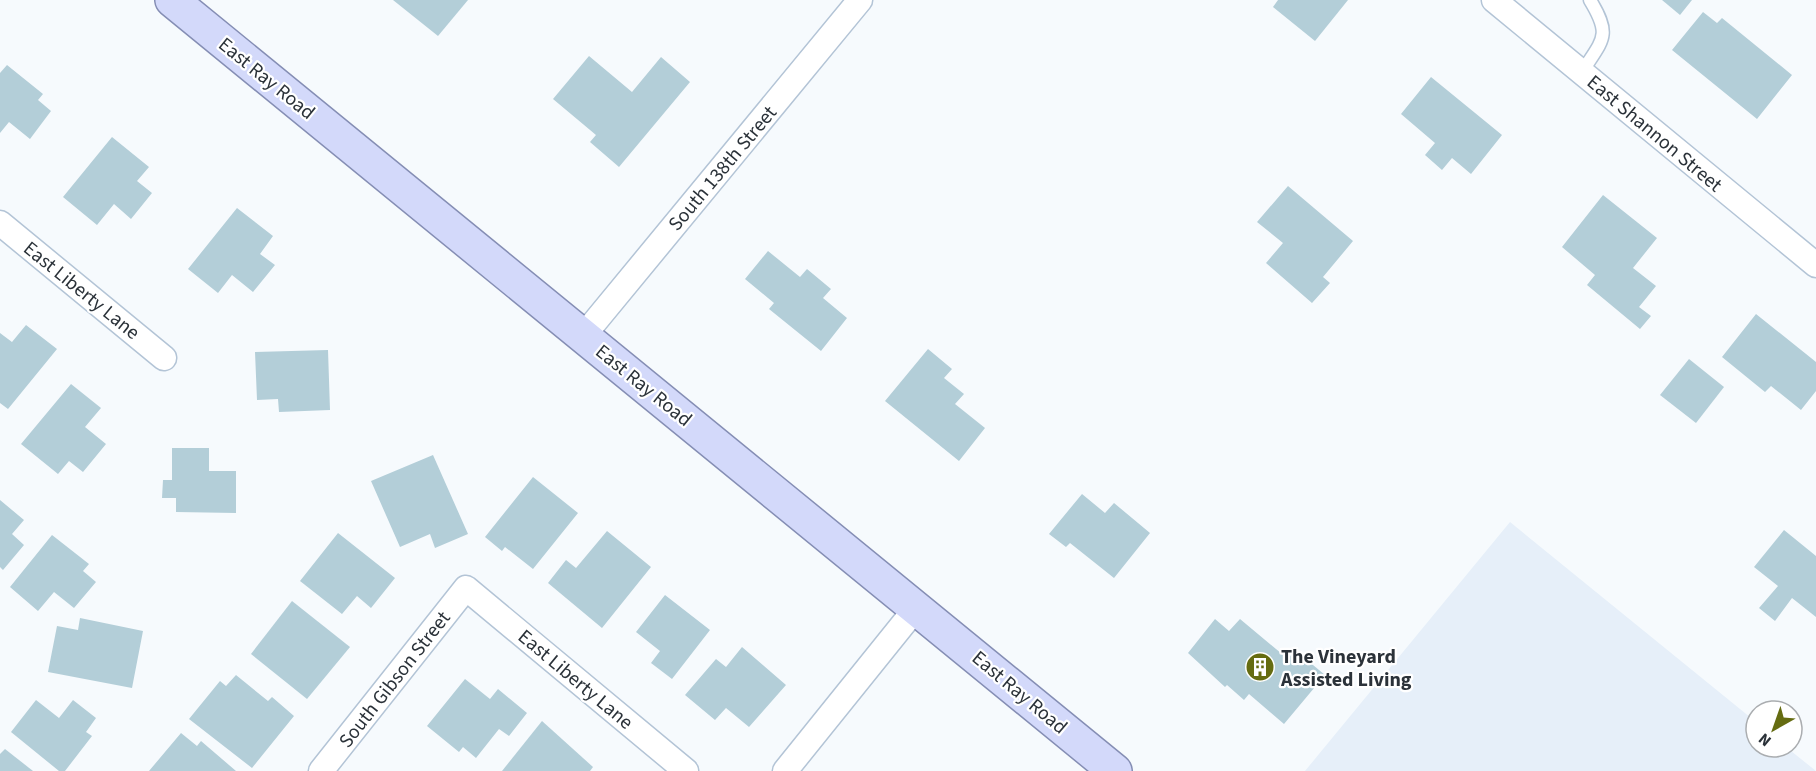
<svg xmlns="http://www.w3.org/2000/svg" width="1816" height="771" viewBox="0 0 1816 771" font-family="'Source Sans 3',sans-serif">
<rect width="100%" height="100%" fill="#f6fafd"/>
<path fill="#e6eff9" d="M1510 522 1756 722V747H1786L1816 771H1305Z"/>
<g fill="#b3ced8">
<path d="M393 0H468L438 36Z"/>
<path d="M1278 0H1348L1315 41 1273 7Z"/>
<path d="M1662 0H1692L1680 15Z"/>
<path d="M1703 12 1717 23 1722 18 1792 75 1757 119 1672 50Z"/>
<path d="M589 56 632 92 661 57 690 82 619 167 590 142 596 135 553 99Z"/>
<path d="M7 65 43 94 38 100 51 111 30 139 9 122 0 133V73Z"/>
<path d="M1431 77 1502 135 1471 174 1452 158 1442 170 1425 155 1435 143 1401 114Z"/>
<path d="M112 137 149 167 137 181 152 193 131 219 114 204 97 225 63 197Z"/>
<path d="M1288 186 1353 241 1323 277 1330 283 1312 303 1266 263 1283 243 1257 222Z"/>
<path d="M1603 195 1657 238 1633 268 1656 286 1639 307 1651 316 1640 329 1587 285 1595 275 1562 247Z"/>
<path d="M237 208 273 236 260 254 275 265 253 292 232 275 218 293 188 269Z"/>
<path d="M768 251 800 277 807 269 831 289 823 298 847 318 821 351 769 309 774 303 745 279Z"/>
<path d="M1756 314 1816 362V391L1801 410 1771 386 1765 392 1722 357Z"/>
<path d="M26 325 57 349 8 409 0 403V333L12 342Z"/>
<path d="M928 349 952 369 944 378 964 394 955 404 985 428 959 461 885 401Z"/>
<path d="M328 350 330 410 279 412 278 399 257 400 255 352Z"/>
<path d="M1689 359 1724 387 1696 423 1660 395Z"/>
<path d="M71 384 101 408 85 427 106 444 83 472 69 461 58 474 21 444Z"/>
<path d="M172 448H209V471H236V513L176 512V498H162L163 480H172Z"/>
<path d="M433 455 468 534 435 548 430 534 400 547 371 481Z"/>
<path d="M533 477 578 513 533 569 505 547 502 551 485 537Z"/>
<path d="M1082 494 1105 513 1114 503 1150 533 1114 578 1070 543 1066 547 1049 534Z"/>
<path d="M0 500 24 520 12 534 24 545 3 570 0 567Z"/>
<path d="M1784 530 1816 556V617L1792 598 1775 621 1759 608 1778 586 1754 567Z"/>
<path d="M607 531 651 567 602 628 548 583 566 560 576 568Z"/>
<path d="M338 533 395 578 371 608 357 596 342 614 300 581Z"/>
<path d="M52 535 89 564 83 571 96 582 74 608 54 592 38 611 10 587Z"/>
<path d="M665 595 710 630 672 679 651 663 660 651 636 632Z"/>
<path d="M292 601 350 647 307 699 251 654Z"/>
<path d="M80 618 143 631 132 688 48 672 57 626 78 630Z"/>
<path d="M1215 619 1229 631 1240 619 1288 659 1295 650 1325 675 1284 724 1249 694 1244 700 1227 685 1225 687 1188 653Z"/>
<path d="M742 647 786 685 749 727 726 708 715 720 685 695 716 659 726 667Z"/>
<path d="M236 675 268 701 272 697 294 716 252 768 189 719 220 681 226 686Z"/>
<path d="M465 679 490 699 498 689 527 713 509 736 499 729 476 758 463 747 459 752 427 726Z"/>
<path d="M36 700 59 718 73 700 96 718 86 732 92 736 65 771H59L11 732Z"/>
<path d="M542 721 593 767 590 771H502Z"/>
<path d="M181 733 197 746 201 741 236 771H149Z"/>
<path d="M5 749 33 771H0V754Z"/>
</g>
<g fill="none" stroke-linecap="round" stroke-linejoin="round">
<g stroke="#b3c4d6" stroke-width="15">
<path id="lane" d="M1582 72C1603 39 1612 36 1590 0"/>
</g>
<g stroke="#b3c4d6" stroke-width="27">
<g id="street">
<path d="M1494 0 1816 265"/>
<path d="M0 223 164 358"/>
<path d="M584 335 860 0"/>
<path d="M321 771 466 588 686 771"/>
<path d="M785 771 917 607"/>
</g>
</g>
<g stroke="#858eb4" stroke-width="36">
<path id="primary" d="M172 0 1115 771"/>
</g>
<use href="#lane" stroke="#fff" stroke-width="12"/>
<use href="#street" stroke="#fff" stroke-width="24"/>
<use href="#primary" stroke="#d3d9fa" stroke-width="33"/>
</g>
<defs>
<g id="building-disc" transform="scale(1.5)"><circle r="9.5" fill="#656c11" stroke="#fff"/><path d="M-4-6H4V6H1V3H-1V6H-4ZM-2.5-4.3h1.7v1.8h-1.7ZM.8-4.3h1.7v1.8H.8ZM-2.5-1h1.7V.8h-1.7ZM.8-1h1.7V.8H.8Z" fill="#fff"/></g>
</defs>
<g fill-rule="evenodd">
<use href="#building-disc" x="1260" y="667"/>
</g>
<g text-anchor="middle" stroke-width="4.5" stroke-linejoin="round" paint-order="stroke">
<g font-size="20" fill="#2b3239" stroke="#fff">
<text transform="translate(267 78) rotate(39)" y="7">East Ray Road</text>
<text transform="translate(1655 133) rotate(40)" y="7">East Shannon Street</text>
<text transform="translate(722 168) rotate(-50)" y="7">South 138th Street</text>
<text transform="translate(82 290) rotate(39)" y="7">East Liberty Lane</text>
<text transform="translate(644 385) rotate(39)" y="7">East Ray Road</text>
<text transform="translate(394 679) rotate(-52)" y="7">South Gibson Street</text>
<text transform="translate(576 679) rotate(40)" y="7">East Liberty Lane</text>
<text transform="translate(1020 692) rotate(40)" y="7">East Ray Road</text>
</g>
<g font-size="20" font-weight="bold" fill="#2b3239" stroke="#fff" text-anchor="start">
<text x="1281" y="663">The Vineyard<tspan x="1281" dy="23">Assisted Living</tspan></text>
</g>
</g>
<g transform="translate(1774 729) rotate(220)"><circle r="28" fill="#ffffff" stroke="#aaadb0" stroke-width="1.5"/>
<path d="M0-4.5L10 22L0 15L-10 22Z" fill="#656c11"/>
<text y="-9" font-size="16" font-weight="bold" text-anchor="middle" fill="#2b3239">N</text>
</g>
</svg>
